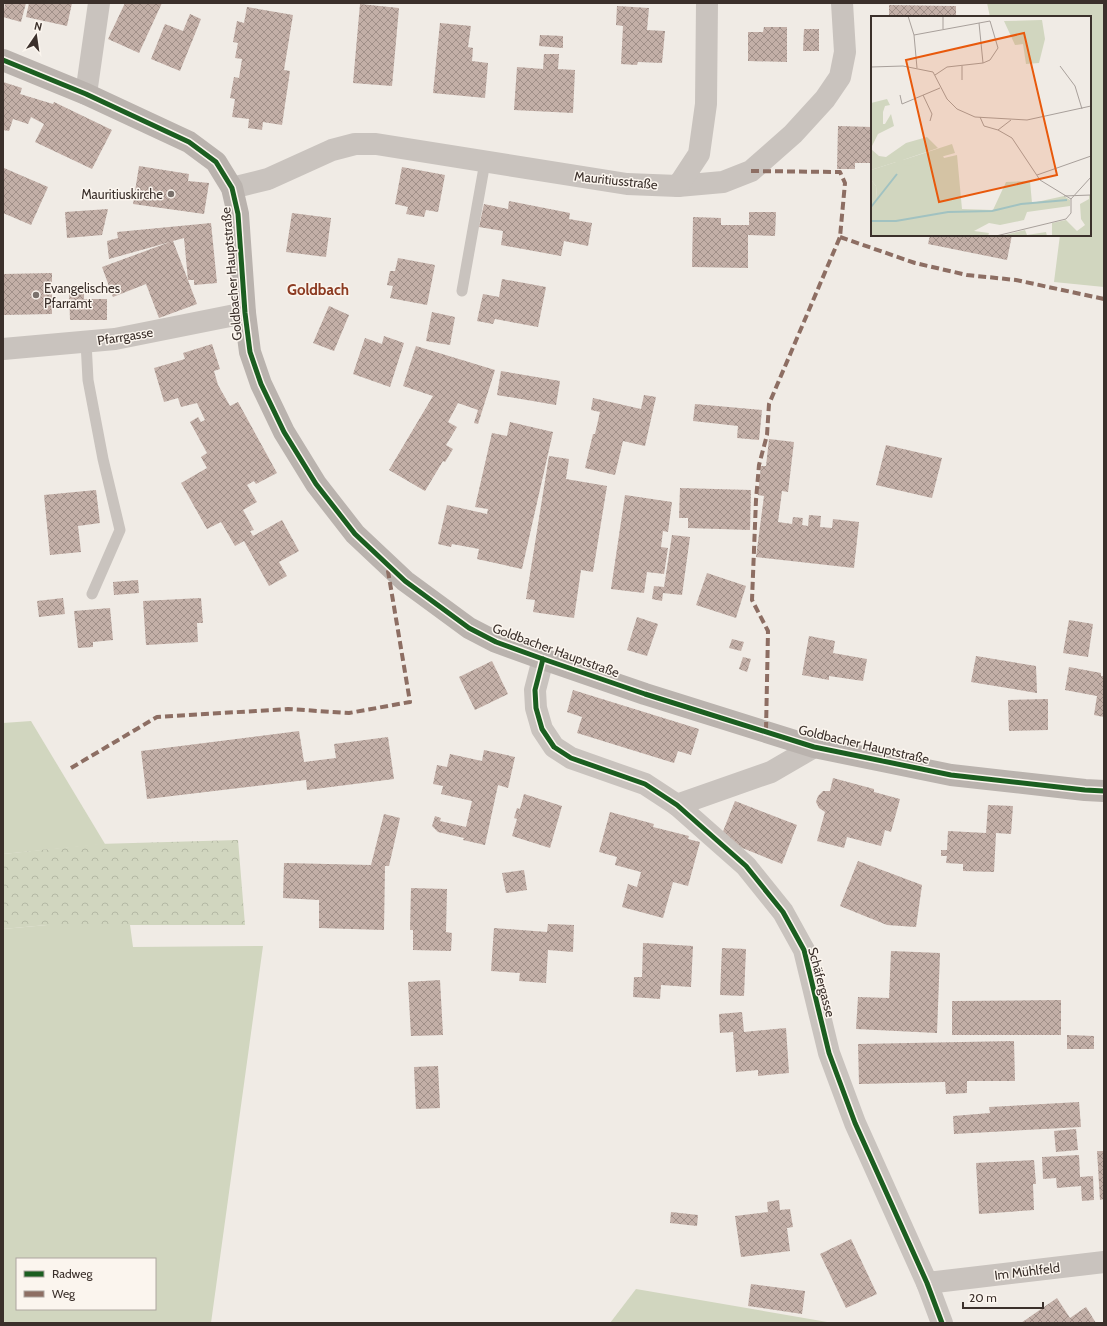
<svg xmlns="http://www.w3.org/2000/svg" width="1107" height="1326" viewBox="0 0 1107 1326" font-family="Cabin,sans-serif">
<defs>
<pattern id="forest-crowns" width="20" height="18" patternUnits="userSpaceOnUse"><rect width="20" height="18" fill="#d1d6bf"/><path d="M2 6a3 3 0 1 1 6 0M12 15a3 3 0 1 1 6 0" fill="none" stroke="#b4b8a4"/></pattern>
<pattern id="building-cross-hatch" width="8" height="8" patternUnits="userSpaceOnUse"><rect width="8" height="8" fill="#c3afa7"/><path d="M0 0l8 8M0 8l8-8" fill="none" stroke="#a08f88"/></pattern>
</defs>
<rect width="100%" height="100%" fill="#f0ebe5"/>
<g fill="#d1d6bf" fill-rule="evenodd">
<path d="M987 3H1104V287L1054 282 1060 235H1090V17H990Z"/>
<path d="M31 721 105 844 3 854V723Z"/>
<path d="M47 925H130L133 947 263 946 211 1323H3V929ZM17 1259H155V1309H17Z"/>
<path d="M636 1289 833 1323H610Z"/>
</g>
<path fill="url(#forest-crowns)" d="M238 840 245 925H47L3 929V854L98 844Z"/>
<g fill="url(#building-cross-hatch)">
<path d="M5 3H26L21 22 3 17Z"/>
<path d="M29 3H72L67 26 26 17Z"/>
<path d="M125 3H162L139 53 108 39Z"/>
<path d="M360 4 399 8 392 86 353 83Z"/>
<path d="M889 5 956 6V17H889Z"/>
<path d="M617 6 649 8 647 30 665 31 662 63 638 62 637 65 621 64 623 26 616 25Z"/>
<path d="M247 7 293 15 284 70 290 71 282 125 263 122 262 130 248 128 249 119 232 117 235 99 230 98 234 77 239 78 242 59 235 58 238 43 233 42 237 21 244 23Z"/>
<path d="M190 14 201 19 180 71 151 59 165 24 183 31Z"/>
<path d="M440 23 471 26 468 47 473 48 472 61 488 63 485 98 433 93Z"/>
<path d="M764 27H787V62L748 61V32H763Z"/>
<path d="M804 29H819V51H803Z"/>
<path d="M540 35 563 36V48L539 46Z"/>
<path d="M544 54H559L558 69 575 70 573 113 514 110 517 67 543 69Z"/>
<path d="M3 82 22 88 20 94 53 104 54 102 112 130 92 169 35 142 44 124 31 117 28 124 13 119 9 131 3 130Z"/>
<path d="M838 126 872 127V163H855V169H837Z"/>
<path d="M139 166 189 174 188 181 209 183 204 214 133 204Z"/>
<path d="M402 167 445 175 438 212 426 210 424 217 406 214 408 207 395 204Z"/>
<path d="M4 168 48 187 31 225 3 213Z"/>
<path d="M509 201 570 213 569 219 592 223 588 246 564 241 561 256 501 245 503 231 479 227 484 204 508 209Z"/>
<path d="M108 209 102 235 67 238 65 212Z"/>
<path d="M749 212H776L775 236 748 235V268L692 267 693 217 721 218V225H749Z"/>
<path d="M292 213 331 218 326 257 286 252Z"/>
<path d="M211 223 217 283 194 285V280H188L184 238 173 241 183 267 197 304 159 318 146 284 113 297 102 267 170 242 109 259 107 241 118 238 117 232Z"/>
<path d="M930 235H1012L1007 260 928 244Z"/>
<path d="M398 258 435 265 427 305 390 298 393 286 387 285 390 271H395Z"/>
<path d="M52 273V314L3 315V274Z"/>
<path d="M502 279 546 287 538 327 495 319 493 324 477 321 483 294 499 297Z"/>
<path d="M69 291H84V299H107V320H70Z"/>
<path d="M329 306 349 315 334 351 313 343Z"/>
<path d="M432 312 455 317 450 345 426 341Z"/>
<path d="M384 336 404 343 390 387 353 374 365 338 382 344Z"/>
<path d="M212 344 220 369 214 371 218 385 230 406 238 402 277 473 256 484 254 481 247 485 257 502 243 510 254 530 250 531 253 536 282 520 299 551 279 562 287 576 269 586 244 541 235 546 221 522 207 529 181 483 207 468 201 457 207 453 190 422 198 417 201 422 205 420 197 403 181 407 178 398 164 402 154 368 185 359 183 353Z"/>
<path d="M416 346 495 370 478 424 474 423 478 410 458 403 448 422 457 427 446 445 453 449 445 462 443 461 425 491 389 470 433 396 403 386Z"/>
<path d="M501 371 560 381 556 405 497 395Z"/>
<path d="M644 395 656 397 645 446 623 441 615 475 585 468 593 434H595L600 412 591 410 593 398 641 409Z"/>
<path d="M695 404 762 410 759 440 737 438 738 426 693 421Z"/>
<path d="M510 422 553 432 522 569 477 559 479 549 452 544 451 547 438 544 447 505 487 514 488 509 475 507 492 433 507 436Z"/>
<path d="M769 439 794 442 788 492 782 491 778 522 792 524 793 517 803 518 802 525 808 526 809 515 821 516 820 527 832 528 833 519 859 522 854 568 756 557 764 496 758 495 761 466H766Z"/>
<path d="M886 445 942 458 932 498 876 485Z"/>
<path d="M549 456 569 459 566 479 607 486 593 572 581 570 574 618 533 612 535 600 526 599Z"/>
<path d="M680 488 751 490 750 530 688 528V518H679Z"/>
<path d="M96 490 100 523 78 526 81 552 50 555 44 495Z"/>
<path d="M625 495 672 502 668 532 663 531 661 547 668 548 664 574 647 572 644 593 611 589Z"/>
<path d="M672 535 690 537 682 595 663 593 662 601 652 599 654 586 664 587Z"/>
<path d="M707 573 746 586 736 618 696 605Z"/>
<path d="M138 580 139 593 114 595 113 582Z"/>
<path d="M63 598 65 614 39 617 37 601Z"/>
<path d="M201 598 203 623H197L198 642 146 645 143 601Z"/>
<path d="M110 608 113 640 93 642V647L78 648 74 611Z"/>
<path d="M637 617 658 624 647 656 627 650Z"/>
<path d="M1069 620 1093 624 1088 657 1063 653Z"/>
<path d="M809 636 835 641 833 653 867 659 863 681 829 676V680L802 675Z"/>
<path d="M732 639 744 642 741 651 729 648Z"/>
<path d="M976 656 1036 666 1037 693 971 682Z"/>
<path d="M743 657 751 659 747 672 739 669Z"/>
<path d="M492 661 508 694 475 710 459 677Z"/>
<path d="M1069 667 1101 673V676H1104V717L1094 715 1097 696 1065 690Z"/>
<path d="M573 690 699 729 691 755 678 751 674 763 577 733 582 717 567 712Z"/>
<path d="M1048 699V730L1009 731 1008 700Z"/>
<path d="M299 731 304 762 336 758 334 744 388 737 394 779 307 790 306 780 147 799 141 751Z"/>
<path d="M484 750 515 757 508 788 498 785 485 845 463 840 464 838 438 832 432 826 435 816 441 818 440 821 466 827 472 801 441 794 443 786 433 784 437 765 447 767 450 754 482 761Z"/>
<path d="M833 778 874 789V792L900 799 891 832 885 830 881 846 847 837 844 848 817 841 825 812 819 808 816 802 818 796 823 791H830Z"/>
<path d="M524 794 562 806 550 848 512 836 517 819 514 818 517 808 520 809Z"/>
<path d="M735 801 797 825 782 864 720 839Z"/>
<path d="M988 805 1013 806 1011 834 996 833 994 872 963 871V864L946 863 947 856H941V850H947L948 831 986 833Z"/>
<path d="M610 812 654 824 653 827 689 836 688 839 700 842 688 886 673 882 663 918 622 907 628 884 637 887 641 872 615 865 617 857 599 852Z"/>
<path d="M384 814 400 818 389 866H385L384 930 319 928V900L283 898 284 863 371 865Z"/>
<path d="M858 861 922 885 916 927 887 925 840 906Z"/>
<path d="M524 870 527 890 506 893 502 873Z"/>
<path d="M411 888 447 889 446 932 452 933 451 951 413 950V930H410Z"/>
<path d="M548 924 574 925 573 952 548 950 546 983 519 981 520 973 491 971 494 928 547 932Z"/>
<path d="M643 943 693 946 691 987 661 985 660 999 633 997 634 977H642Z"/>
<path d="M722 948 746 949 744 996 720 995Z"/>
<path d="M891 951 940 953 937 1033 856 1029 858 997 889 998Z"/>
<path d="M440 980 443 1035 411 1036 408 982Z"/>
<path d="M1061 1000V1035H952V1001Z"/>
<path d="M742 1012 744 1032 786 1028 789 1073 758 1076V1070L736 1072 733 1032 720 1033 719 1014Z"/>
<path d="M1067 1035 1094 1036V1049H1067Z"/>
<path d="M1014 1041 1015 1081H967V1093L946 1094 945 1082 859 1084 858 1044Z"/>
<path d="M438 1066 440 1108 416 1109 414 1067Z"/>
<path d="M1079 1102 1081 1127 954 1134 953 1116 990 1113 989 1107Z"/>
<path d="M1076 1129 1078 1150 1056 1152 1054 1131Z"/>
<path d="M1097 1151H1104V1199L1100 1200Z"/>
<path d="M1079 1155 1080 1177 1093 1176 1094 1200 1082 1201 1081 1186 1057 1188 1056 1178 1043 1179 1042 1157Z"/>
<path d="M1034 1160 1036 1184H1033L1034 1210 979 1214 976 1163Z"/>
<path d="M779 1200 780 1210 790 1209 793 1227 787 1228 790 1251 741 1257 735 1216 768 1212 767 1202Z"/>
<path d="M671 1212 698 1215 697 1226 670 1223Z"/>
<path d="M851 1239 877 1294 846 1308 820 1254Z"/>
<path d="M751 1284 805 1291 802 1314 748 1306Z"/>
<path d="M1057 1298 1070 1318 1086 1307 1096 1323H1021Z"/>
</g>
<g fill="none" stroke-linecap="round" stroke-linejoin="round">
<g stroke="#c9c3be" stroke-width="11">
<path d="M462 291 485 162"/>
<path d="M86 342 88 380 103 459 120 530 92 594"/>
</g>
<g stroke="#c9c3be" stroke-width="22">
<path d="M86 94 99 3"/>
<path d="M678 186 723 182 751 171 793 134 825 99 840 77 845 52 842 3"/>
<path d="M232 188 268 179 332 150 355 144H376L627 184 678 186 699 154 706 104 707 3"/>
<path d="M3 349 115 339 245 313"/>
<path d="M543 659 535 690 536 708 542 729 554 747 571 758 645 784 677 805 746 866 783 912 804 950 829 1053 855 1123 927 1283 942 1323"/>
<path d="M677 805 771 772 814 747"/>
<path d="M927 1283 1104 1262"/>
</g>
<path stroke="#bab3ae" stroke-width="22" d="M3 60 86 94 189 142 216 162 232 188 238 214 245 313 250 352 261 384 284 432 316 484 355 534 405 581 469 628 496 642 543 659 645 694 814 747 951 775 1085 790 1104 791"/>
<g stroke="#8d6e63" stroke-width="4" stroke-dasharray="8 4" stroke-linecap="butt">
<path d="M751 171 840 172 845 183 840 237 769 404 767 435 759 465 756 500 752 600 768 631 766 731"/>
<path d="M840 237 915 263 967 275 1016 280 1104 299"/>
<path d="M71 768 157 717 288 709 349 713 410 702 387 565"/>
</g>
<g stroke="#fbf5ee" stroke-width="8">
<g id="cycleway">
<path d="M3 60 86 94 189 142 216 162 232 188 238 214 245 313 250 352 261 384 284 432 316 484 355 534 405 581 469 628 496 642 543 659 645 694 814 747 951 775 1085 790 1104 791"/>
<path d="M543 659 535 690 536 708 542 729 554 747 571 758 645 784 677 805 746 866 783 912 804 950 829 1053 855 1123 927 1283 942 1323"/>
</g>
</g>
<use href="#cycleway" stroke="#1b5e20" stroke-width="5"/>
</g>
<g fill="#7a716c" stroke="#fbf5ee" stroke-width="1.5">
<circle cx="171" cy="194" r="4"/>
<circle cx="36" cy="295" r="4"/>
</g>
<g text-anchor="middle" stroke-width="3" stroke-linejoin="round" paint-order="stroke">
<g font-size="13" fill="#3b302b" stroke="#fbf5ee">
<text transform="translate(616 180) rotate(6)" y="5">Mauritiusstraße</text>
<text transform="translate(231 274) rotate(-95)" y="5">Goldbacher Hauptstraße</text>
<text transform="translate(125 336) rotate(-9)" y="5">Pfarrgasse</text>
<text transform="translate(556 650) rotate(20)" y="5">Goldbacher Hauptstraße</text>
<text transform="translate(864 744) rotate(13)" y="5">Goldbacher Hauptstraße</text>
<text transform="translate(822 982) rotate(75)" y="5">Schäfergasse</text>
<text transform="translate(1027 1271) rotate(-7)" y="5">Im Mühlfeld</text>
</g>
<g font-size="13" fill="#3b302b" stroke="#fbf5ee" text-anchor="end">
<text x="163" y="199">Mauritiuskirche</text>
<text x="44" y="293" text-anchor="start">Evangelisches<tspan x="44" dy="15">Pfarramt</tspan></text>
</g>
<g font-size="15" font-weight="bold" fill="#8c3b22" stroke="#fbf5ee">
<text x="318" y="295">Goldbach</text>
</g>
</g>
<g transform="translate(871 16)">
<rect width="220" height="220" fill="#f0ebe5"/>
<path d="M171 4 174 23 168 47 155 48 152 28 144 29 133 5ZM16 83 19 89 14 90 12 96V108H14L20 98 23 110 7 118 0 132V87ZM56 121 67 132 32 144 72 140 73 142 86 139 91 193 122 194 135 166 159 165 161 187 193 180 199 184V190L156 196 153 204 129 209 118 207 103 215 118 217 117 220H0V164L5 170 6 182 25 146 0 154V133L8 140 15 141 35 127ZM218 179H220V220H181V207L195 204 206 215 214 209 210 203 209 188 218 183ZM154 214 156 219 175 216 176 220H130Z" fill="#d1d6bf"/>
<path d="M81 128 84 137 37 150 31 149 32 144ZM25 146 28 152 26 156 6 183 5 170 0 164V154Z" fill="#d1d6bf"/>
<path fill="none" stroke="#a1c2c1" stroke-width="2" d="M0 191 26 158M0 205H25L77 196 121 195 150 188 196 184"/>
<path fill="none" stroke="#a8a09b" stroke-width="1" d="M37 0 43 19 46 52M72 0V13M43 19 119 5M112 47 119 44 127 32 119 5M91 50V64M189 50 204 70 211 93M0 51 32 50 62 56 76 83 86 93 104 101 156 104 220 90M64 59 76 51 112 47 108 7M29 79 31 88 69 72M52 79 61 98 59 105M109 101 113 110 127 114 141 122 169 164 200 183M127 114 140 104M166 159 220 140M193 180 220 179M200 183 220 161M125 220 195 203 200 197V183"/>
<path fill="#e8590c" fill-opacity="0.15" stroke="#e8590c" stroke-width="2" d="M153 17 186 159 68 186 35 44Z"/>
<rect width="220" height="220" fill="none" stroke="#3b302b" stroke-width="2"/>
</g>
<rect width="1107" height="1326" fill="none" stroke="#3b302b" stroke-width="8"/>
<rect x="16" y="1258" width="140" height="52" fill="#fbf5ee" stroke="#aea6a0"/>
<rect x="24" y="1271" width="20" height="6" fill="#1b5e20" stroke="#aea6a0"/>
<text x="52" y="1278" font-size="12" fill="#3b302b">Radweg</text>
<rect x="24" y="1291" width="20" height="6" fill="#8d6e63" stroke="#aea6a0"/>
<text x="52" y="1298" font-size="12" fill="#3b302b">Weg</text>
<g transform="translate(36 36) rotate(13)" stroke="#fbf5ee" stroke-width="3" paint-order="stroke">
<path d="M0-3L7 15L0 10L-7 15Z" fill="#3b302b"/>
<text y="-6" font-size="11" font-weight="bold" text-anchor="middle" fill="#3b302b">N</text>
</g>
<path d="M963 1302v6h80v-6" fill="none" stroke="#3b302b" stroke-width="2"/>
<text x="969" y="1302" font-size="12" fill="#3b302b" stroke="#fbf5ee" stroke-width="3" paint-order="stroke">20 m</text>
</svg>
